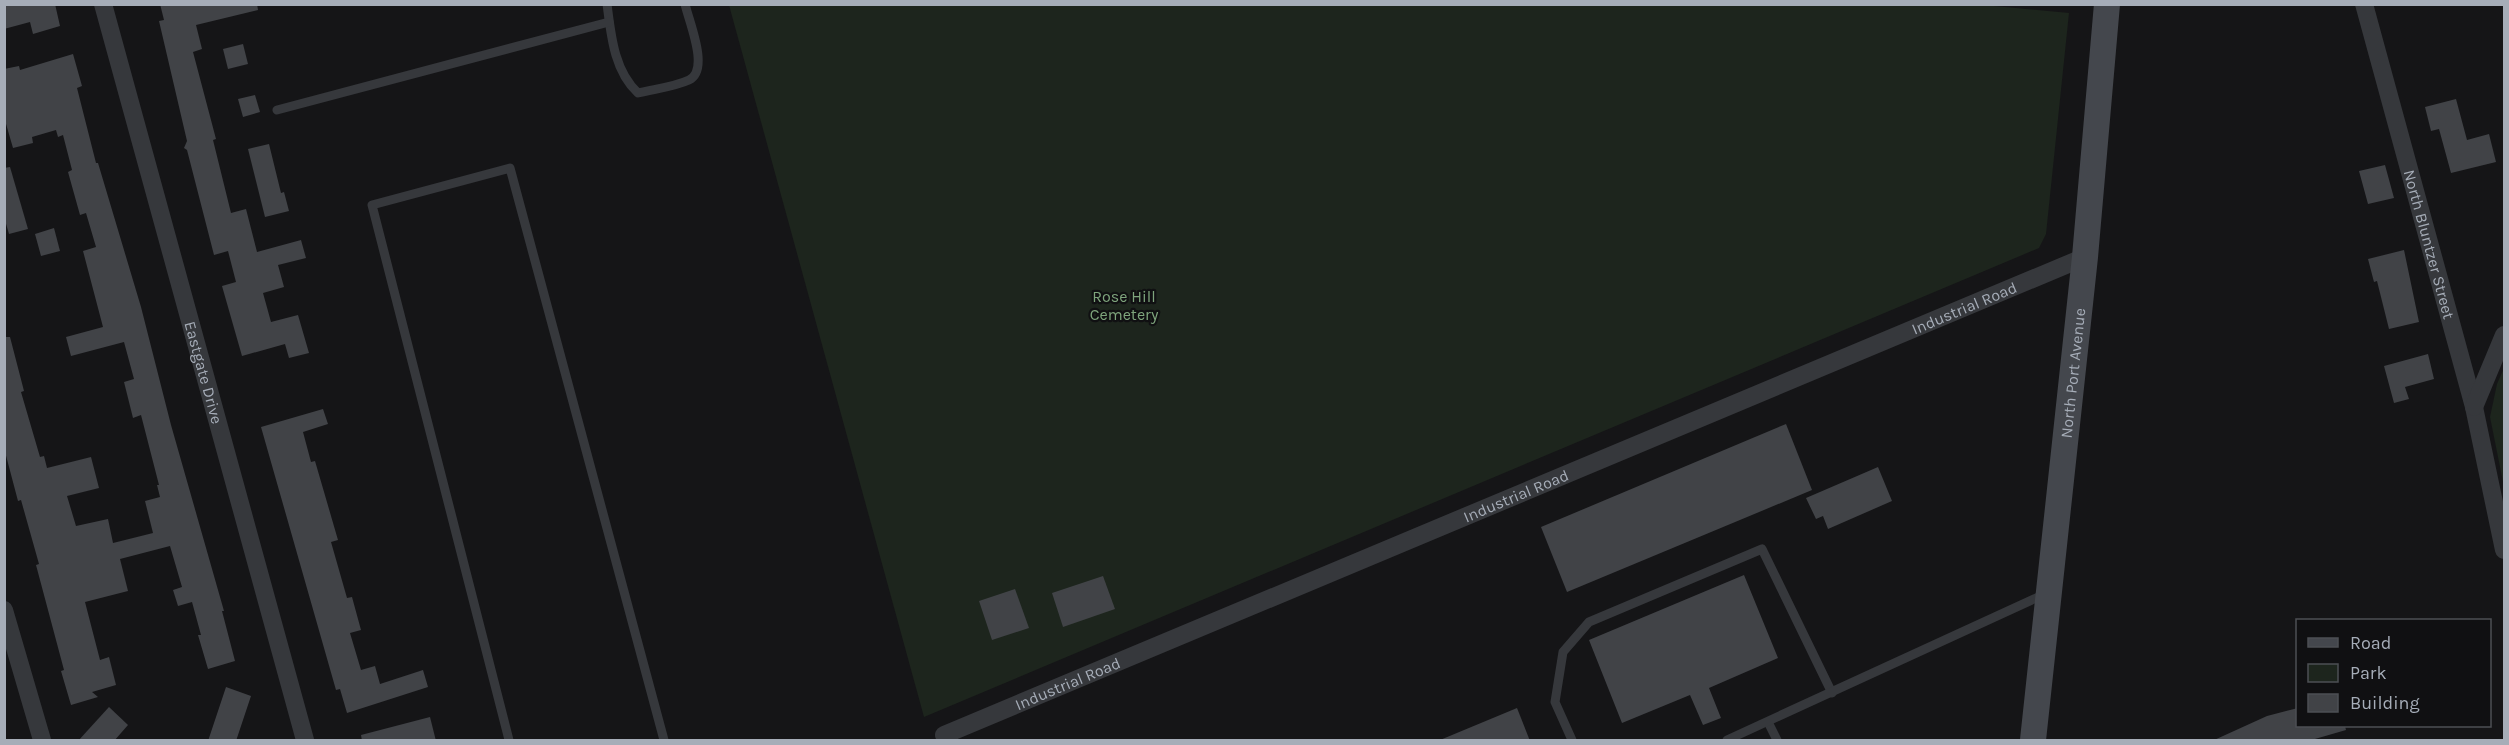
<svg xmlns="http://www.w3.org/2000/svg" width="2509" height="745" viewBox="0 0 2509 745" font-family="Karla,sans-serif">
<rect width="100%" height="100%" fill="#151517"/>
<g fill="#1d251d">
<path d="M1973 4 2069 13 2046 234 2039 248 924 717 729 5Z"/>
<path d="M2504 368V487L2490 417 2497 384Z"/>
</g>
<g fill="#414347">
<path d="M4 4H55L60 26 33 34 30 22 4 29Z"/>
<path d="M160 4H257L258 10 196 25 202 49 193 52 216 139 213 140 231 213 246 209 257 252 301 240 306 258 278 265 284 287 263 293 271 322 298 315 309 353 289 358 285 344 242 356 222 286 236 282 228 251 214 255 187 150 184 148 187 141 159 21 164 20Z"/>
<path d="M243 44 248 64 228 69 223 49Z"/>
<path d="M73 54 82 86 77 88 96 163H98L141 307 171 425 224 611H222L235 661 208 669 198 635H201L192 602 178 606 173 590 182 587 170 546 120 559 128 591 85 602 100 660 109 657 116 685 92 692 98 697 71 705 61 671 64 670 36 565 39 564 21 500 18 501 4 448V337H10L24 391 21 392 40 457 44 456 47 468 91 457 99 488 67 496 76 526 108 519 113 543 153 533 145 501 160 497 157 485H159L141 415 133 418 124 382 134 379 124 342 71 356 66 337 103 327 83 251 96 247 86 213 80 215 68 172 72 170 63 135 58 137 56 130 32 137 33 143 13 148 4 117V69L19 66 20 70Z"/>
<path d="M255 95 260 112 243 117 238 99Z"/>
<path d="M2456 99 2467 140 2489 134 2496 162 2451 173 2439 129 2431 131 2425 107Z"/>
<path d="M269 144 281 193 284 192 289 211 265 217 248 149Z"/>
<path d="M2385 165 2394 198 2368 204 2359 171Z"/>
<path d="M10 167 28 229 9 234 4 217V168Z"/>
<path d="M54 228 60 251 41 256 35 234Z"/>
<path d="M2404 250 2419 322 2389 329 2377 281 2374 282 2368 259Z"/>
<path d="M2428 354 2434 379 2405 387 2409 399 2394 403 2384 366Z"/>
<path d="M323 409 328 424 303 432 311 462 315 461 338 540 331 542 347 598 352 597 361 630 350 633 361 670 375 666 380 684 423 670 428 687 347 713 340 689 336 690 261 427Z"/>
<path d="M1786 424 1812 490 1567 592 1541 527Z"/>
<path d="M1878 467 1892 501 1828 529 1823 516 1816 519 1806 498Z"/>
<path d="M1744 575 1778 658 1709 688 1721 718 1703 725 1690 695 1622 723 1589 640Z"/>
<path d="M1103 576 1115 609 1063 627 1052 593Z"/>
<path d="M1015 589 1029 628 992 640 979 601Z"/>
<path d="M226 687 251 696 236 741H208Z"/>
<path d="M109 707 128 725 114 741H78Z"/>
<path d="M1517 708 1530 741H1440V740Z"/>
<path d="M2298 708V726H2345L2346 730 2308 741H2212L2267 716Z"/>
<path d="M430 717 436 741H362L361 735Z"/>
</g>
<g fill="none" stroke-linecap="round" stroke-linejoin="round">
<g stroke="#36383c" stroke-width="9">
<path d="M607 4C611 35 614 71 638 93 654 89 674 87 689 80 710 70 689 22 685 4"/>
<path d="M277 110 609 22"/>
<path d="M1768 722 1777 740"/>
<path d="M509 740 372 205 510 168 664 740"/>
<path d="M1572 740 1555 702 1563 652 1589 622 1762 549 1832 693"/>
<path d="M1727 740 2047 593"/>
</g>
<g stroke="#36383c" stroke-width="18">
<path id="s1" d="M103 4 305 740"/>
<path id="s2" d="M2364 4 2474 407 2504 550"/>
<path d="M2474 407 2504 335"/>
<path d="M4 610 42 740"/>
<path id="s3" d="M944 735 2085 257"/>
</g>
<path stroke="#44474d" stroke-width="26" id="s4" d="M2033 740 2085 257 2107 4"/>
</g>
<g text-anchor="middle" stroke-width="4.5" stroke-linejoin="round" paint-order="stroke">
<g font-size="16" fill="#a6adb8" stroke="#101012">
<text dy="6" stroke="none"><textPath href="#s2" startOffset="249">North Bluntzer Street</textPath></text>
<text dy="6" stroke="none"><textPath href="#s3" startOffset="1106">Industrial Road</textPath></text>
<text dy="6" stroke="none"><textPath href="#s1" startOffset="382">Eastgate Drive</textPath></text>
<text dy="6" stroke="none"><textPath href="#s4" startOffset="369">North Port Avenue</textPath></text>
<text dy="6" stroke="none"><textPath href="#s3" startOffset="620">Industrial Road</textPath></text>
<text dy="6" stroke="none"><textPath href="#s3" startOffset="134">Industrial Road</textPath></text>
</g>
<g font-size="16" fill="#7ea47c" stroke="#101012">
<text x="1124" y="302">Rose Hill<tspan x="1124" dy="18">Cemetery</tspan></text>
</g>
</g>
<rect width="2509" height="745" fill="none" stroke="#a6adb8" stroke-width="12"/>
<rect x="2296" y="619" width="195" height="108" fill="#101012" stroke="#4c4f54" stroke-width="1.5"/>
<rect x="2308" y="638" width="30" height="9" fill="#44474d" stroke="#4c4f54" stroke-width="1.5"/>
<text x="2350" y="649" font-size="18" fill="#a6adb8">Road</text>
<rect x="2308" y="664" width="30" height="18" fill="#1d251d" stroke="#4c4f54" stroke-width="1.5"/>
<text x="2350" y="679" font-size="18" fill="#a6adb8">Park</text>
<rect x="2308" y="694" width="30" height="18" fill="#414347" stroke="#4c4f54" stroke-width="1.5"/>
<text x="2350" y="709" font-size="18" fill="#a6adb8">Building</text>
</svg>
